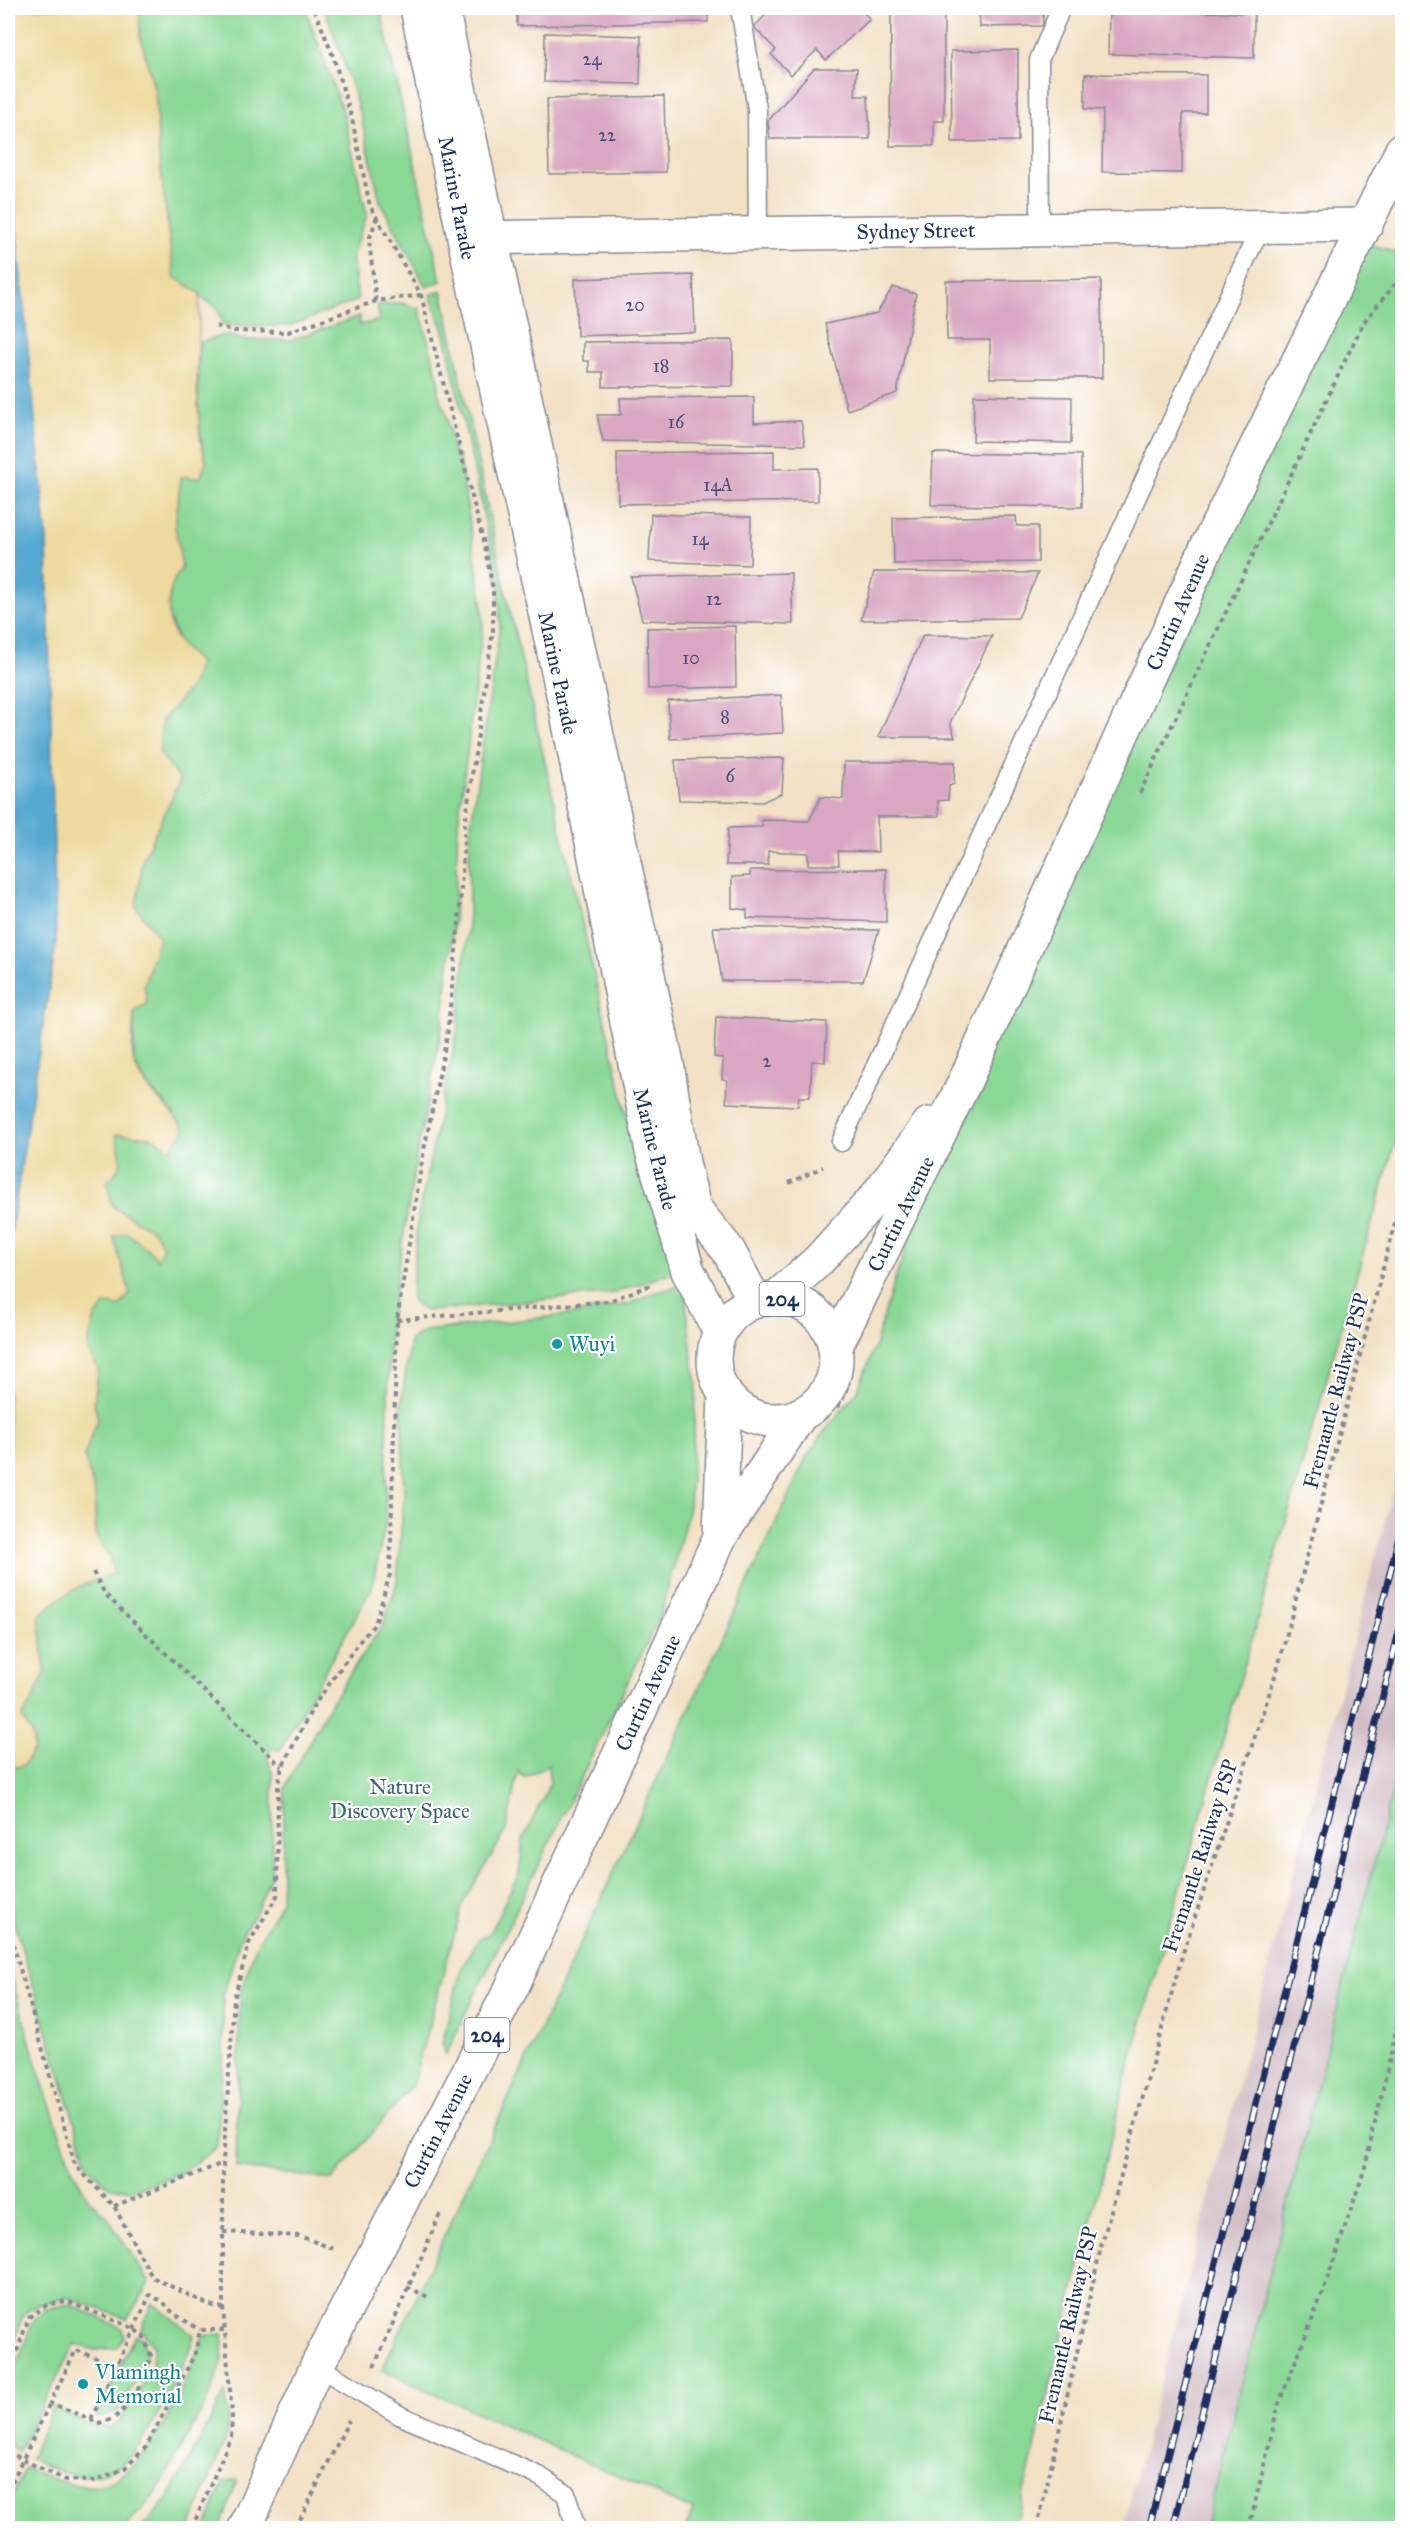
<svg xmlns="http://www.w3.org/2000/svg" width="1410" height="2536" viewBox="0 0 1410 2536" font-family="'IM FELL Great Primer',serif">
<rect width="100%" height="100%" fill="#fff"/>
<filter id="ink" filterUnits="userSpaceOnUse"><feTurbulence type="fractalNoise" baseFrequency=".0167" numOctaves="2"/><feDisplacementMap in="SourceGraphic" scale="12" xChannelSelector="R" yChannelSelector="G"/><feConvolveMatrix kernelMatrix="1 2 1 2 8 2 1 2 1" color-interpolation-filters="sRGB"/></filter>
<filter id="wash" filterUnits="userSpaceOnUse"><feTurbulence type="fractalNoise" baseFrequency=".008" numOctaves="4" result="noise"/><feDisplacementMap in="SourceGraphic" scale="24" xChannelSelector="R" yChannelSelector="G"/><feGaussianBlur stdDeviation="1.35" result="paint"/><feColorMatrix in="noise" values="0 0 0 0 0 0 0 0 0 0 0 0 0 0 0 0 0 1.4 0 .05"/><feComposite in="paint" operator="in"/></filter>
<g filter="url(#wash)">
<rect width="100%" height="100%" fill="#f2e1c5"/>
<path fill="#d2bec5" d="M1402 1454V1753L1205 2528H1123Z"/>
<g fill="#8ad896" stroke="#52847a" stroke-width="1.5">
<path d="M139 8H305L343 112 367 215 352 255 358 300 289 326H241L223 324 217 308 174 277 159 156 155 91 140 36Z"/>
<path d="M324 8H380L441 281 426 287 380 201 361 117 341 54Z"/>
<path d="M1368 243 1402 255V1118L1129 2066 1015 2528H685L693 2510 382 2370 806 1458 829 1425 857 1392 875 1346 893 1285 953 1117Z"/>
<path d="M442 291 504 585 636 1155 679 1270 614 1293 425 1311 411 1299 418 1217 458 1027 469 914V861L471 824 500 626 499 586 444 330 430 295Z"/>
<path d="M401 303 419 308 439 380 438 393 446 413 454 455 459 456 482 601 483 626 458 824 454 920 441 1034 417 1153 390 1320 385 1526 372 1588 280 1750 272 1748 267 1757 273 1775 272 1873 256 1912 241 1936 223 1996V2065L217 2147 181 2173 134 2190 110 2188 88 2166 8 1903V1769L24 1765 32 1735 22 1717 34 1697 45 1672 39 1615C67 1591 78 1585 113 1574L109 1555 95 1535V1494L84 1455 98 1419 94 1403 98 1369 87 1348 95 1317 106 1304 123 1269 112 1236 127 1233 148 1249 157 1259 163 1246 133 1218 112 1206 107 1182 120 1155 116 1133 152 1137 170 1149 174 1113 148 1086 134 1062V1011L147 1003 144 985 159 937 136 907 143 859 180 780 159 752 162 721 172 707 180 644 167 612 173 579 182 567 175 527 181 477 206 461C196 423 197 382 200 342L225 335 244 340H291L360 316V325L380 320 377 305Z"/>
<path d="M684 1285 693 1366 697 1382 689 1508 661 1614 446 2054 442 2044 461 1969 478 1940 489 1934 519 1873 523 1840 550 1783 548 1765 524 1778 518 1771 506 1831 463 1903 412 2086 332 2180 236 2167 240 1993 255 1948 281 1902 285 1788 328 1707 383 1625 397 1583 404 1491 401 1407 410 1340 424 1331 566 1315 629 1304 653 1293Z"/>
<path d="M1402 1753V2528H1205Z"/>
<path d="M8 1965 38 2070 72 2169 89 2200 107 2217 150 2283 127 2319 66 2297 38 2305 23 2314 8 2363Z"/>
<path d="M152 2303 194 2335C188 2360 174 2383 162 2406 142 2445 121 2486 68 2474 55 2471 42 2464 30 2459L53 2407 92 2425 111 2427 120 2421 151 2371 154 2346 141 2329Z"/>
<path d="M69 2304 122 2328 124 2337 116 2348 94 2350 75 2344 18 2452 8 2444V2389L33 2321 46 2309Z"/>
<path d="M223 2334 222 2363 208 2399 155 2495 127 2525 122 2528H8V2507L25 2468C47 2476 70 2488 95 2486 147 2481 187 2380 203 2336Z"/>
<path d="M136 2335 142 2338 147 2355 139 2376 117 2412 100 2418 96 2417C111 2389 120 2361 136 2335Z"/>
<path d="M225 2393 228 2415 227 2435 190 2528H142L169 2497Z"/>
<path d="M224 2480H238L220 2528H206Z"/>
</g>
<path fill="#eeda9e" stroke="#84847e" stroke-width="1.5" d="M8 8H139L140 36 155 91 159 156 174 277 200 293 197 385 200 439 206 461 200 478 181 477 175 527 182 567C165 589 163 624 182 646 187 652 194 657 199 662L192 685 162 721 159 752 180 780 143 859 136 907 159 937 144 985 147 1003 134 1012C134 1025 130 1052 134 1063 142 1088 171 1108 185 1130L170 1149 152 1137 116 1134C121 1158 126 1164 107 1182L112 1206 154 1231 163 1246 157 1259 148 1249 127 1233 113 1236 130 1293 120 1306 106 1304 95 1317 87 1348 98 1369 94 1403 98 1419 84 1456 95 1494V1535L109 1555 114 1574C78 1585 68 1591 39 1615L45 1672 34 1697 22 1717 32 1735 34 1748 24 1765 8 1769V1251L56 943 8 145Z"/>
<path fill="#56a9d1" stroke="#386c98" stroke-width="1.5" d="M8 145 47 540 56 943 8 1251Z"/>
<g id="blocks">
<g fill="#d9a7c2">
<path d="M517 8H708V22L517 26Z"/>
<path d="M772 8H859L870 19 826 60 817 50 791 75 771 54 776 50 754 27Z"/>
<path d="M891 8H944V121H934V146H890Z"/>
<path d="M979 8H1043V26L980 27Z"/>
<path d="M1109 11 1254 13V58L1108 54Z"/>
<path d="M545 33 641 36 640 84 544 82Z"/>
<path d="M1018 50V141L952 142 951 51Z"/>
<path d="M814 68H857L855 96H868L870 139H770L768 121Z"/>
<path d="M1085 74 1206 75V113H1183L1182 173 1102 172 1103 110 1085 109Z"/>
<path d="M664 96 666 172 549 174 547 99Z"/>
<path d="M693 275 695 332 577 336 575 279Z"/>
<path d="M1101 279 1102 378H990V340H947L946 281Z"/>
<path d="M893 287 916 294 897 393 847 410 825 324 877 313Z"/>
<path d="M733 340V386L603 387V372H589V361H583V342Z"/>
<path d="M974 395 1072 397 1071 443 973 441Z"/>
<path d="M754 397V423L801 421 805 445 603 441 597 415H621L620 398Z"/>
<path d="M774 451V469L818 468V501L618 504 617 453Z"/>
<path d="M933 453 1081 455 1082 507 931 505Z"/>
<path d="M651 514 751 517 750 565 649 561Z"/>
<path d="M1016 516 1017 526H1038V562L894 564 893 518Z"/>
<path d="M874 572 1038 573 1018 618 861 620Z"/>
<path d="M791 573 793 624 642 620 631 577Z"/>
<path d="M735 626 736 687 648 689 647 628Z"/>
<path d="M923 635 992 636 950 723 955 737H878Z"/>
<path d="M781 695 783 733 670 739 668 701Z"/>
<path d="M784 758 782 793 762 802 679 800 675 760Z"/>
<path d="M844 762H955L954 784 949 786 948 800 938 801 939 816 877 817 878 852 838 851 839 865H808V853L768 851V865H726L728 828 762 827V820L809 821 821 797 843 799Z"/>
<path d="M886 869V922L747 918V910L732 908V877L750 876V870Z"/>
<path d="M713 927 879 930 863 981H722Z"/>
<path d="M716 1017 827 1022 825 1062 812 1061 810 1097H799L798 1106 726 1103 727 1080 722 1079 723 1058 714 1057Z"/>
</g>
</g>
</g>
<g filter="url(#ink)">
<use href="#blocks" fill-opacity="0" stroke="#868892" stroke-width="1.5"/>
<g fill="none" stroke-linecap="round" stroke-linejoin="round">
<g stroke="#868892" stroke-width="21">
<g id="lane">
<path d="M740 8 757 109 758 233"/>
<path d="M1040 229 1039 60 1061 8"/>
<path d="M841 1142 1261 226"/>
<path d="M317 2366 401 2416 539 2476 566 2494 576 2528"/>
</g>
</g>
<g stroke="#868892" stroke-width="36">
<path id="street" d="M466 238 1366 225"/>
</g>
<g stroke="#868892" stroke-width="36">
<g id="secondary">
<path d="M417 8 472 276 566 708 652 1151 688 1271 720 1332"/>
<path d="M442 8 667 1064 683 1163 694 1208 728 1250 755 1301"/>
</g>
</g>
<g stroke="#868892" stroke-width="36">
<g id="primary">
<path d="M776 1298 818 1261 875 1198 929 1124"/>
<circle cx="775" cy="1359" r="61"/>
<path d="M835 1348 966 1079 1205 551 1402 150"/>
<path d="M720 1537 725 1393"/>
<path d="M245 2528 317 2366 511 1989 720 1537 801 1414"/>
</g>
</g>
<g stroke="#868892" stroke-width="4" stroke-dasharray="4.5 4.5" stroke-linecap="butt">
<path d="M376 301 369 240 377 217"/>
<path d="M216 326 235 331 288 332 376 301 421 295"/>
<path d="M1140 793 1363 323 1402 276"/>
<path d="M789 1183 823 1167"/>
<path d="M397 1320 609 1301 653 1284"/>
<path d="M837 1407 842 1401 849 1382"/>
<path d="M93 1572 105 1594 282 1767"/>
<path d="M8 1926 75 2165 114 2206 152 2277 209 2305 223 2308"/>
<path d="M114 2206 223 2163"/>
<path d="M223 2232 299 2236 337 2250"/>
<path d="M407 2287 428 2297"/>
<path d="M374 2367 440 2214"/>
<path d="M8 2377 29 2317 47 2305 66 2301 133 2328 144 2337 151 2356C142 2382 127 2423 95 2423L91 2419 50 2403 76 2350 115 2366"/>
<path d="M91 2419 150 2295 163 2302 173 2313 200 2330"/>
<path d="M8 2450 21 2459 66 2480 96 2481 125 2468 146 2447 195 2354 200 2330H225"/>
<path d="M8 2490 50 2403"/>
<path d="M192 2528 231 2437 232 2415 223 2308V2163L234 1999 249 1943 277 1896 278 1783 282 1767 313 1707 359 1642 375 1624 390 1574 397 1320 423 1155 447 1036 459 921 465 824 493 630V589L484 544 421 295 370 206 352 119 333 56 314 8"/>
<path d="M296 2528 349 2420"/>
<path d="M1037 2528 1101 2247 1182 1956 1278 1667 1402 1196"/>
<path d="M1249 2528 1279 2403 1323 2292 1364 2171 1402 2005"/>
</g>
<use href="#lane" stroke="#fff" stroke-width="18"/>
<use href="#street" stroke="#fff" stroke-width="33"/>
<use href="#secondary" stroke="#fff" stroke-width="33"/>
<use href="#primary" stroke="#fff" stroke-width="33"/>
<g stroke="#1b2f5e" stroke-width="7">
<g id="rail">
<path d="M1149 2528 1402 1525"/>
<path d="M1173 2528 1402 1620"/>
</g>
</g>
<use href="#rail" stroke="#fff" stroke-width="4.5" stroke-dasharray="14" stroke-linecap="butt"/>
</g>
</g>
<g fill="#0f9aa8" stroke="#fff" stroke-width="2">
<circle cx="557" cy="1344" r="6"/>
<circle cx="83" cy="2384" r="6"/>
</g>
<g text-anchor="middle" stroke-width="4.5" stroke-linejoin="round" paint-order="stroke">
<g font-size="18" fill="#4a4d77">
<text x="592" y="65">24</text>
<text x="607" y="141">22</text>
<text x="635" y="311">20</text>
<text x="661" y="372">18</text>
<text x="676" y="428">16</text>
<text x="718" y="491">14A</text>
<text x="700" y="545">14</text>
<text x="714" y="605">12</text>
<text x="691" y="664">10</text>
<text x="725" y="723">8</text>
<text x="730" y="782">6</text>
<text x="767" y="1067">2</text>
</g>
<g fill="#fff" stroke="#5f6d8e" stroke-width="1.5">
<rect x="759.5" y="1282" width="45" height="34" rx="4.5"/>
<rect x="464.5" y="2018" width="45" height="34" rx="4.5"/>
</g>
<g font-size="20" font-weight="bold" fill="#1b2f5e">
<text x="782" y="1306">204</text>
<text x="487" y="2042">204</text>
</g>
<g font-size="21" fill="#1b2f5e" stroke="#fff">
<text transform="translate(457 198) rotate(79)" y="7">Marine Parade</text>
<text transform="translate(916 231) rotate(-1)" y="7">Sydney Street</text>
<text transform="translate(1178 612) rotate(-66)" y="7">Curtin Avenue</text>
<text transform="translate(558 673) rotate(78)" y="7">Marine Parade</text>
<text transform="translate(655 1149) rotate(76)" y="7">Marine Parade</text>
<text transform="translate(901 1214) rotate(-64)" y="7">Curtin Avenue</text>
<text transform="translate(1336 1391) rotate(-75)" y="7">Fremantle Railway PSP</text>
<text transform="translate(648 1693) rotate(-65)" y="7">Curtin Avenue</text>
<text transform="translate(1200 1856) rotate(-72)" y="7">Fremantle Railway PSP</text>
<text transform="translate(438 2131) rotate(-63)" y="7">Curtin Avenue</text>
<text transform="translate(1068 2325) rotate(-77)" y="7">Fremantle Railway PSP</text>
</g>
<g font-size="21" fill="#0d838f" stroke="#fff" text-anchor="start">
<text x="569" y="1351">Wuyi</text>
<text x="95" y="2379">Vlamingh<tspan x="95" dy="24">Memorial</tspan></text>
</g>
<g font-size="21" fill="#3c626f" stroke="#fff">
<text x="400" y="1794">Nature<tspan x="400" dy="24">Discovery Space</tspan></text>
</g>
</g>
<rect width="1410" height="2536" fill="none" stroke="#fff" stroke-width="30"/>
</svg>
